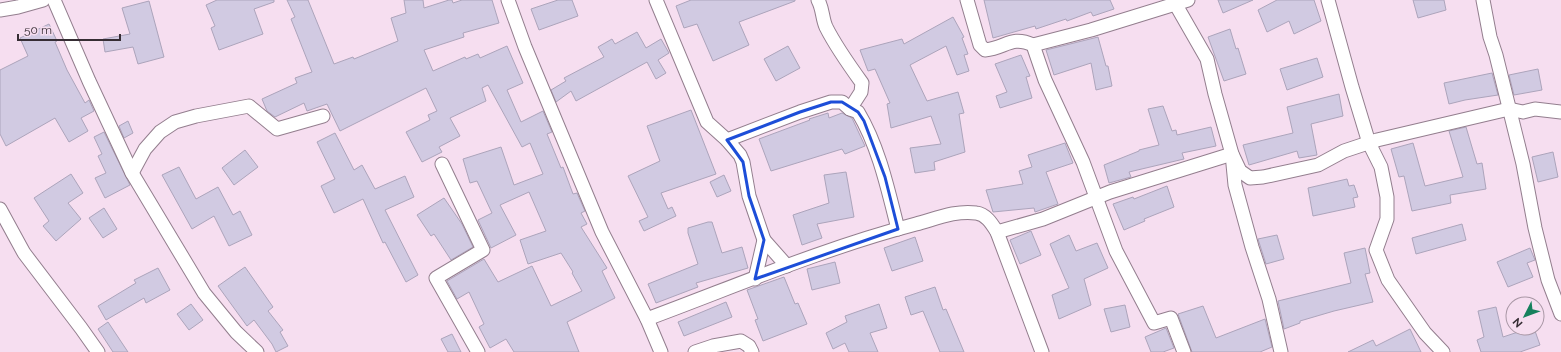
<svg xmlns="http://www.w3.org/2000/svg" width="1561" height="352" viewBox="0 0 1561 352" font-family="Raleway,sans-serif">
<rect width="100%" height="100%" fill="#f6def0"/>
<g fill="#d1cae2" stroke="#aca4bb">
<path d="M217 0H274V2L254 9 263 34 219 50 211 28 215 26 206 5Z"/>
<path d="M287 0H308L334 64 353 57 354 59 398 41 391 18 406 13 404 0H423L424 8 449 0H452L453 3 462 0H492L499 23 463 33 464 37 424 50 433 71 465 57 466 59 478 54 480 58 507 46 523 83 507 90 521 122 543 111 552 132 547 134 561 168 563 167 573 194 577 193 585 211 581 213 587 224 581 227 607 268 602 271 615 298 567 322 579 352H514L506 339 490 348 479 327 484 324 469 292 457 299 447 281 484 259 498 282 532 266 551 306 582 291 572 273 573 272 561 253 528 264 520 240 546 231 529 192 500 205 516 235 491 248 478 220 492 213 477 181 470 183 463 159 501 147 514 185 543 174 530 143 522 147 488 85 482 88 486 101 450 118 460 136 439 147 442 152 422 162 406 132 430 120 428 115 437 111 426 88 340 131 327 104 307 111 304 103 275 117 267 111 262 99 297 83 295 78 312 72 291 19 295 17Z"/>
<path d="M558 0H572L578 16 539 30 531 9Z"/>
<path d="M691 0H795V1L739 22 749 45 713 61 697 24 684 28 676 6Z"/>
<path d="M984 0H1110L1114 9 1093 16 1091 12 1067 21 1066 19 1036 29 1035 26 993 38Z"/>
<path d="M1218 0H1253L1223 13Z"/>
<path d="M1277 0H1314L1321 21 1294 34 1289 21 1267 32 1258 10Z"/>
<path d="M1413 0H1444L1446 10 1418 18Z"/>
<path d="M149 1 164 57 138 64 133 47 105 52 103 39 130 34 122 8Z"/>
<path d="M953 17 964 37 962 38 968 54 964 55 969 71 957 75 946 46 910 65 927 101 958 92 964 113 959 114 965 152 934 162 935 170 915 173 910 148 941 144 931 116 891 128 887 104 890 103 875 69 868 71 860 50 902 39 904 44Z"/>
<path d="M49 24 57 41 55 42 67 70 85 103 89 100 94 111 81 118 88 131 69 142 55 118 6 146 0 134V70L28 56 20 38Z"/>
<path d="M1230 29 1236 49 1238 48 1246 74 1224 81 1208 37Z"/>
<path d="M637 32 646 48 661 39 669 53 658 60 666 73 656 79 647 62 576 101 571 91 556 102 551 90 566 81 564 78 604 57 598 47 612 39 615 44Z"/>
<path d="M1098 37 1106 66H1108L1112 86 1096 90 1091 63 1054 75 1046 50Z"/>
<path d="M788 46 800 68 776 81 764 59Z"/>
<path d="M1021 55 1030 76 1026 77 1032 98 1000 108 996 96 1007 92 995 64Z"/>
<path d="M1317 58 1323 77 1287 90 1280 69Z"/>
<path d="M1538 69 1542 90 1514 95 1509 75Z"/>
<path d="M1492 73 1498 95 1465 100 1449 104 1444 83Z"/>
<path d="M1339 94 1343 116 1311 124 1317 155 1299 158 1297 151 1249 165 1243 145 1293 133 1287 107Z"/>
<path d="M1163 106 1172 131 1176 130 1177 135 1211 127 1216 146 1182 153 1184 159 1129 172 1131 177 1109 183 1104 165 1139 151V150L1159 145 1148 109Z"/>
<path d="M691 110 716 174 661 193 668 209 672 207 676 216 644 231 639 221 648 217 628 176 660 161 647 126Z"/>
<path d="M828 113 829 118 842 113 852 118 865 146 845 154 842 149 771 171 759 139 810 120 809 119Z"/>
<path d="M128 121 133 133 124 138 119 126Z"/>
<path d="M1466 127 1477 164 1482 163 1486 189 1450 195 1451 203 1412 211 1404 176 1399 177 1391 149 1413 143 1425 186 1463 177 1449 131Z"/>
<path d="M104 132 130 185 105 198 95 178 106 173 98 156 102 154 94 137Z"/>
<path d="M335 133 354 170 362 165 375 189 405 176 414 197 385 210 418 275 406 282 385 242 383 243 363 199 334 213 321 186 335 179 317 142Z"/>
<path d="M1065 143 1073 163 1046 172 1058 204 1035 212 1034 208 993 212 986 190 1023 184 1019 171 1032 167 1028 155Z"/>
<path d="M245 150 258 167 234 185 222 168Z"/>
<path d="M1553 152 1558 177 1538 182 1532 157Z"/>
<path d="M179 167 196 199 218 187 233 215 240 211 252 235 229 246 214 216 192 229 162 175Z"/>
<path d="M846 172 854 217 817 224 822 238 802 245 793 215 829 203 824 175Z"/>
<path d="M71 174 83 193 68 203 81 219 56 241 43 226 49 221 34 198Z"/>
<path d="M724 175 731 191 717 197 710 182Z"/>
<path d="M1347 179 1349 186 1354 185 1358 197 1353 198 1355 207 1313 216 1308 188Z"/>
<path d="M1167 186 1174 207 1144 219 1145 221 1124 230 1113 204 1133 197 1134 199Z"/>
<path d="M444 198 462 224 473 247 451 260 434 234 431 236 417 215Z"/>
<path d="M104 208 117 229 103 238 89 218Z"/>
<path d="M708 222H712L722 253 742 247 748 268 696 283 698 287 656 303 648 284 698 264 688 233V228Z"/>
<path d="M1462 224 1466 240 1416 254 1412 238Z"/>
<path d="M1031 231 1041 255 1020 264 1010 240Z"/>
<path d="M1069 235 1076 251 1097 243 1108 268 1084 279 1091 305 1059 319 1052 295 1069 288 1050 244Z"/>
<path d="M1277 235 1284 259 1266 264 1258 239Z"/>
<path d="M915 237 923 261 892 271 884 248Z"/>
<path d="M1365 248 1370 273 1365 274 1373 302 1334 311 1300 321V323L1284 329 1278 301 1351 283 1344 253Z"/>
<path d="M1530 248 1535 260 1527 263 1533 277 1508 287 1497 262Z"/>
<path d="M835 262 840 283 812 290 807 269Z"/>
<path d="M245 267 273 307 268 311 283 330 280 332 288 346 276 352 272 344 254 320 247 326 218 286Z"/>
<path d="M158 268 170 290 146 303 144 298 106 320 98 306 136 283 134 280Z"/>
<path d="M784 277 795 304 798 303 807 324 763 341 755 320 758 319 747 290Z"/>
<path d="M935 287 943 310 946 309 964 352H940L923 311 911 315 905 297Z"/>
<path d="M726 302 732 317 684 336 678 322Z"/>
<path d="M191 304 203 320 189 330 177 314Z"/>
<path d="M879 304 887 328 870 333 878 352H849L845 343 833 349 826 333 847 322 845 316Z"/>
<path d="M1125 305 1130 327 1111 332 1104 309Z"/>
<path d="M1203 306 1216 338 1265 319 1272 347 1260 352H1192L1178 314Z"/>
<path d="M1496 307 1503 337 1530 328H1534L1540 345 1520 352H1481L1477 340 1484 337 1478 311Z"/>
<path d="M108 322 128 352H113L98 329Z"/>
<path d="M1166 328 1174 348 1163 352H1151L1145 337Z"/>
<path d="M1410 329 1421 352H1348L1373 340 1376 346Z"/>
<path d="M452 334 461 352H448L441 339Z"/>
</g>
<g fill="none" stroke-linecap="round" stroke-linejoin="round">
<g stroke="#937e8e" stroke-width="15">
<g id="minor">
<path d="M54 0 89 81 132 173 204 293 236 332 257 352"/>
<path d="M508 0 525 47 602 232 647 319 661 352"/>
<path d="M656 0 707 122 727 140 740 155 743 162 749 196 764 240 787 266"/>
<path d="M818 0C823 9 822 18 826 27 836 47 849 65 862 83L861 92 850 109"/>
<path d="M967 0 980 45 985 50C1006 48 1011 35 1033 45L1045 80 1083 162 1116 251 1154 323 1171 318 1184 352"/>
<path d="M1328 0 1352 87 1369 143 1381 167 1387 197V219L1376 250 1388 280 1425 333 1443 352"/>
<path d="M1483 0 1490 37 1496 55 1523 164 1535 228 1548 280 1561 314"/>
<path d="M1176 5 1207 59 1215 94 1232 154 1235 185 1252 247 1269 299 1281 352"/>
<path d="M0 10 18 7 43 0"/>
<path d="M1033 45 1091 30 1188 0"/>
<path d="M727 140 800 112 831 102H842L850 109 858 112C879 147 888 190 898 229"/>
<path d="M442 164 483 250 436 278 478 352"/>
<path d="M132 173 145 149 160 132 175 122 196 116 249 106 277 129 323 116"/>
<path d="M0 209 24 253 81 328 98 352"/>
<path d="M997 232 1043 219 1110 192 1232 154 1240 171 1250 178 1263 177 1318 165 1344 151 1377 140 1509 109 1523 112 1535 109 1561 112"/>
<path d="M755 279 764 240"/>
<path d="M647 319C736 286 824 248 916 224 935 219 956 210 976 213 986 214 992 224 997 232L1042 352"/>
<path d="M695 352 713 346 741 341 749 346 752 352"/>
</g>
</g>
<use href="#minor" stroke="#fff" stroke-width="13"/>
</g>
<path fill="none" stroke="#1d4ed8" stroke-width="3" stroke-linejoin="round" d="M831 102H842L858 112 864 121 885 177 898 229 755 279 764 240 749 196 743 162 727 140 800 112Z"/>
<g transform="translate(1525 316) rotate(228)"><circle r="19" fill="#f6def0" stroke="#a997a5"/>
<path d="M0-3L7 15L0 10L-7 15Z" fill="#16815d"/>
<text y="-6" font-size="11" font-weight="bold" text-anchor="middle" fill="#362d34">N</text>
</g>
<path d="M18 34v6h102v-6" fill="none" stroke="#362d34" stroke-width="2"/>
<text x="24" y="34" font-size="12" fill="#362d34" stroke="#f6def0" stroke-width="3" paint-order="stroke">50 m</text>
</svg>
